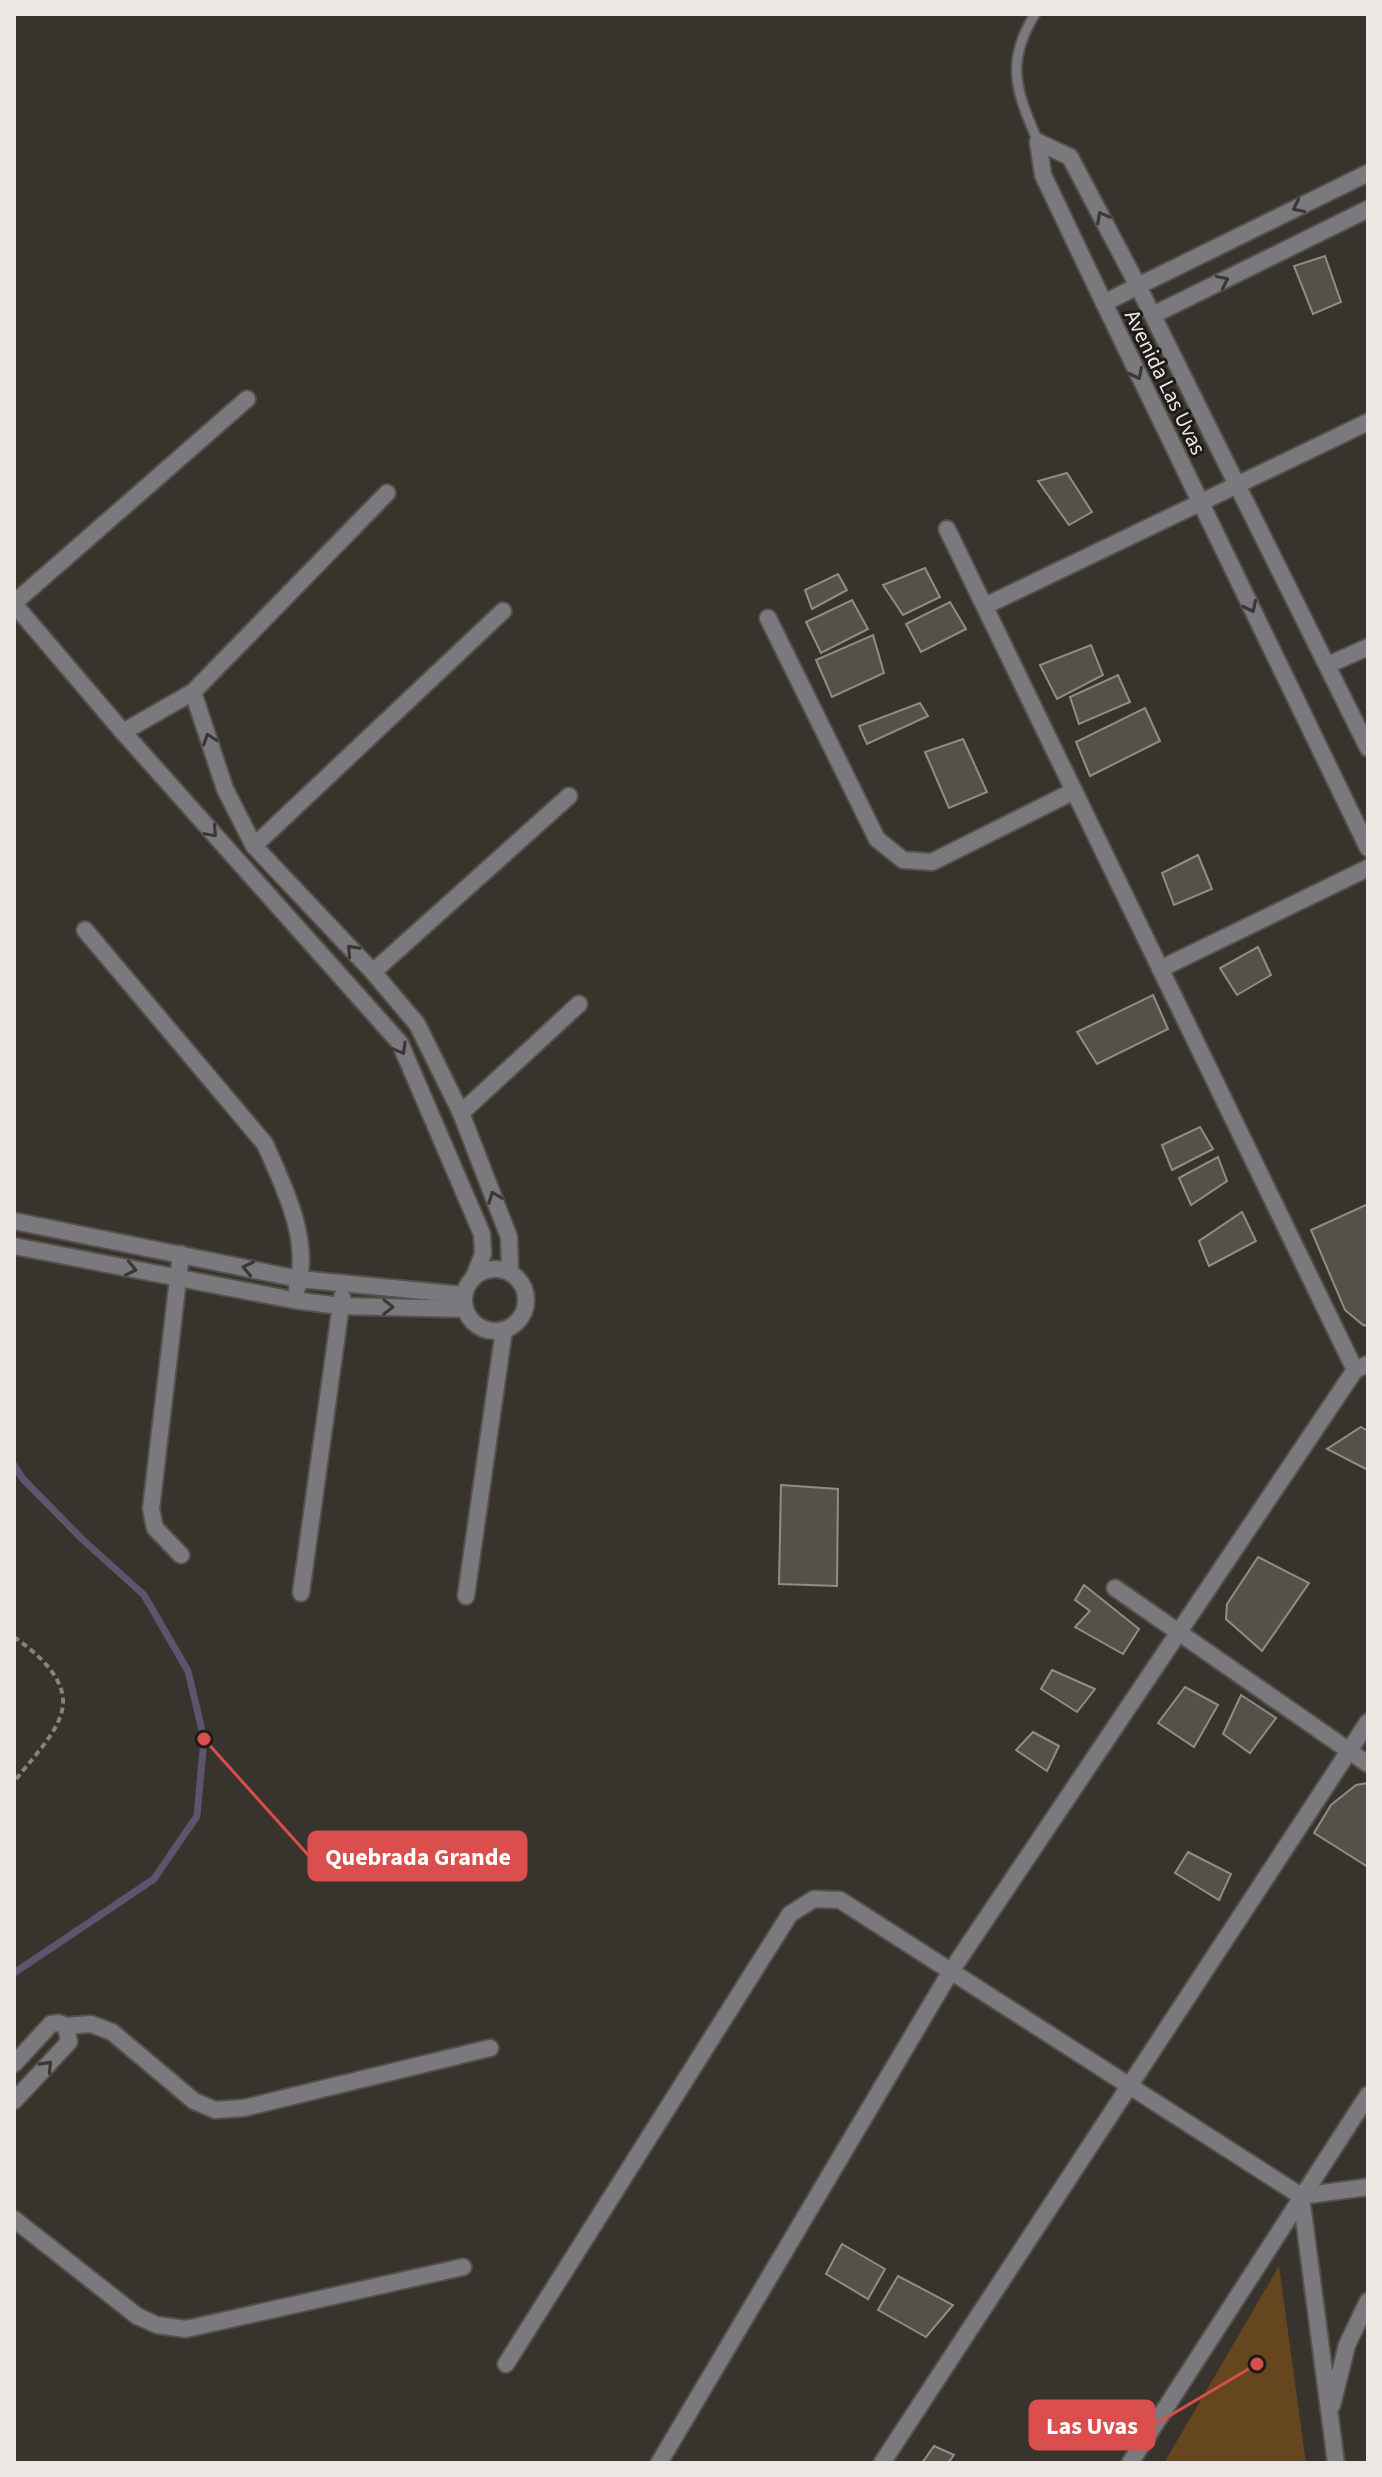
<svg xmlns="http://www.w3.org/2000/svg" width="1382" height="2477" viewBox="0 0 1382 2477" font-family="'Source Sans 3',sans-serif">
<rect width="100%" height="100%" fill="#39332d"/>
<path fill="#65461e" d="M1279 2266 1306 2463H1164Z"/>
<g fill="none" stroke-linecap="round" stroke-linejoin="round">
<path stroke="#5f546e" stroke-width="7" d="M14 1465 23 1479 82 1539 144 1595 188 1671 204 1739 197 1816 154 1879 14 1973"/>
</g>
<g fill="#555049" stroke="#928c85" stroke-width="2">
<path d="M1325 256 1341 302 1313 314 1294 266Z"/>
<path d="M1067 473 1092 512 1069 525 1038 481Z"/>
<path d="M925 568 940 597 903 615 883 585Z"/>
<path d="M838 574 847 590 812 609 805 590Z"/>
<path d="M852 600 868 629 821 653 806 622Z"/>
<path d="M950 602 966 629 921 652 906 624Z"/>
<path d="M873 635 884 673 832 697 816 660Z"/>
<path d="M1091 645 1103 675 1057 699 1040 665Z"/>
<path d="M1118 675 1130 702 1079 724 1070 697Z"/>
<path d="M920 703 928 716 867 744 859 726Z"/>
<path d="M1145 708 1160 741 1090 776 1076 742Z"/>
<path d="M963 739 987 792 949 808 925 752Z"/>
<path d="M1198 855 1212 889 1174 905 1162 873Z"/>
<path d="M1258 947 1271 975 1237 995 1220 968Z"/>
<path d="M1153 995 1168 1029 1097 1064 1077 1032Z"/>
<path d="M1200 1127 1213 1149 1172 1170 1162 1145Z"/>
<path d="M1218 1157 1227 1181 1191 1205 1179 1178Z"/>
<path d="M1368 1204V1326L1363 1325 1345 1310 1311 1230Z"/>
<path d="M1242 1212 1256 1241 1209 1266 1199 1241Z"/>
<path d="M1361 1427 1368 1431V1470L1327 1449Z"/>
<path d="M781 1485 838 1489 837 1586 779 1584Z"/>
<path d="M1258 1557 1309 1583 1262 1651 1226 1619 1227 1604Z"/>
<path d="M1084 1585 1139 1629 1123 1654 1075 1627 1090 1611 1075 1600Z"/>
<path d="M1052 1670 1095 1689 1077 1712 1041 1689Z"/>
<path d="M1185 1687 1218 1705 1194 1747 1158 1723Z"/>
<path d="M1241 1695 1276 1718 1250 1753 1223 1734Z"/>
<path d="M1033 1732 1059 1746 1047 1771 1016 1750Z"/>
<path d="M1368 1783V1867L1314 1833 1331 1805 1356 1785Z"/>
<path d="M1188 1852 1231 1874 1219 1900 1175 1873Z"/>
<path d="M842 2244 885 2269 868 2299 826 2274Z"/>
<path d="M898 2276 953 2305 926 2337 878 2310Z"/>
<path d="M934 2446 954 2455 948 2463H922Z"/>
</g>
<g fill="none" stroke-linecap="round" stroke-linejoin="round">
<g stroke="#55504a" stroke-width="13">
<path id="service" d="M1035 14C1004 64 1017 92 1038 142"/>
</g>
<g stroke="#55504a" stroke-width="20">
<g id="minor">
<path d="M1038 142 1070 157 1138 286 1368 173"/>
<path d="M1038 142 1043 175 1104 303"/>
<path d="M1153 315 1368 209"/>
<path d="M947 529 1355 1370"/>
<path d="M14 603 247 399"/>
<path d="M14 604 123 732 400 1043 482 1234 483 1254 474 1277"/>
<path d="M985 606 1368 422"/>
<path d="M768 618 877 839 903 860 932 862 1074 791"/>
<path d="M1328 665 1368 647"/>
<path d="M193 692 225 789 254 846 373 972 417 1024 461 1113 509 1237 510 1273"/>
<path d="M123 732 193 692 387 493"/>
<path d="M254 846 503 611"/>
<path d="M85 930 265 1144C284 1187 311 1240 297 1288"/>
<path d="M1160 969 1368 868"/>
<path d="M373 972 569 796"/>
<path d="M461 1113 579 1004"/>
<path d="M14 1221 299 1279 464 1295"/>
<path d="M14 1246 293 1300 340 1306 465 1309"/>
<circle cx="495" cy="1300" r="31"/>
<path d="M181 1555 155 1528 151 1509 181 1254"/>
<path d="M1115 1588 1368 1764"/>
<path d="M301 1593 342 1297"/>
<path d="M466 1596 504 1330"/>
<path d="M14 2064 51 2024 59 2023 66 2026 91 2024 112 2032 194 2101 215 2110 244 2108 490 2048"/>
<path d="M14 2101 69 2042 66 2026"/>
<path d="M1301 2196 1336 2463"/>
<path d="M14 2219 137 2316 157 2325 186 2329 463 2267"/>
<path d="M506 2364 790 1914 814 1899 840 1900 1301 2196 1368 2187"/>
<path d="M1332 2405 1347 2345 1368 2301"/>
<path d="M659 2463 951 1971 1355 1370 1368 1364"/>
<path d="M882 2463 1368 1722"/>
<path d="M1130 2463 1368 2095"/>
</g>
</g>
<g stroke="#55504a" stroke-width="20">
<path id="tertiary" d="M1368 748 1138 286 1104 303 1368 848"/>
</g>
<path stroke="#86827c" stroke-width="4" stroke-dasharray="6 4" stroke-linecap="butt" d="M14 1637C37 1653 72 1682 61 1714 55 1736 28 1763 14 1782"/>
<use href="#service" stroke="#7a797d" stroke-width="9"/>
<use href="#minor" stroke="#7a797d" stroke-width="16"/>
<use href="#tertiary" stroke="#7a797d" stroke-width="16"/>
</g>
<defs><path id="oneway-chevron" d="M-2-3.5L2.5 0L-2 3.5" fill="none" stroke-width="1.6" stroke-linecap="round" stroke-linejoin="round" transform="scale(2)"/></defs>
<g stroke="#3a3837">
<use href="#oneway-chevron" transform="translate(1298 207) rotate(154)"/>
<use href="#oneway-chevron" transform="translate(1102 217) rotate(-118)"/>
<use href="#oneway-chevron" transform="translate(1223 281) rotate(-26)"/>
<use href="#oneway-chevron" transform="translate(1137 374) rotate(64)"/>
<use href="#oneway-chevron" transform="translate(1251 607) rotate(64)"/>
<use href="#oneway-chevron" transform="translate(209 739) rotate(-109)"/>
<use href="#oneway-chevron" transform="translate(212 832) rotate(48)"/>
<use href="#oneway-chevron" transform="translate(352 950) rotate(-133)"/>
<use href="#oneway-chevron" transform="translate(401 1049) rotate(61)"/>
<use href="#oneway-chevron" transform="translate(494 1197) rotate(-111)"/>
<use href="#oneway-chevron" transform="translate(248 1268) rotate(-168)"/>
<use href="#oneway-chevron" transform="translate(131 1269) rotate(12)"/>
<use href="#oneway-chevron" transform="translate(388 1307) rotate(1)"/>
<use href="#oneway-chevron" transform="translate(47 2066) rotate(-47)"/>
</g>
<g text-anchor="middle" stroke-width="6" stroke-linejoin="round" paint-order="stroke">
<g font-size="22" fill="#ebe8e4" stroke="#1e1c19">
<text transform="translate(1166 382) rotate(64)" y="8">Avenida Las Uvas</text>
</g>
</g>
<path fill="none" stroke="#da4e4e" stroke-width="3" d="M204 1739L309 1856M1257 2364L1154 2425"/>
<g fill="#da4e4e" stroke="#1e1c19" stroke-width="3">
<circle cx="204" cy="1739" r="8"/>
<circle cx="1257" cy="2364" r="8"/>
</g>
<g fill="#da4e4e" stroke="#da4e4e" stroke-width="3">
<rect x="309" y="1832" width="217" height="48" rx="8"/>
<rect x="1030" y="2401" width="124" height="48" rx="8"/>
</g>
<g font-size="24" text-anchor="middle" font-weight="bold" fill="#fff">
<text x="418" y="1865">Quebrada Grande</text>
<text x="1092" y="2434">Las Uvas</text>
</g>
<rect width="1382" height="2477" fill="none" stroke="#ebe8e4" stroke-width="32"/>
</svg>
